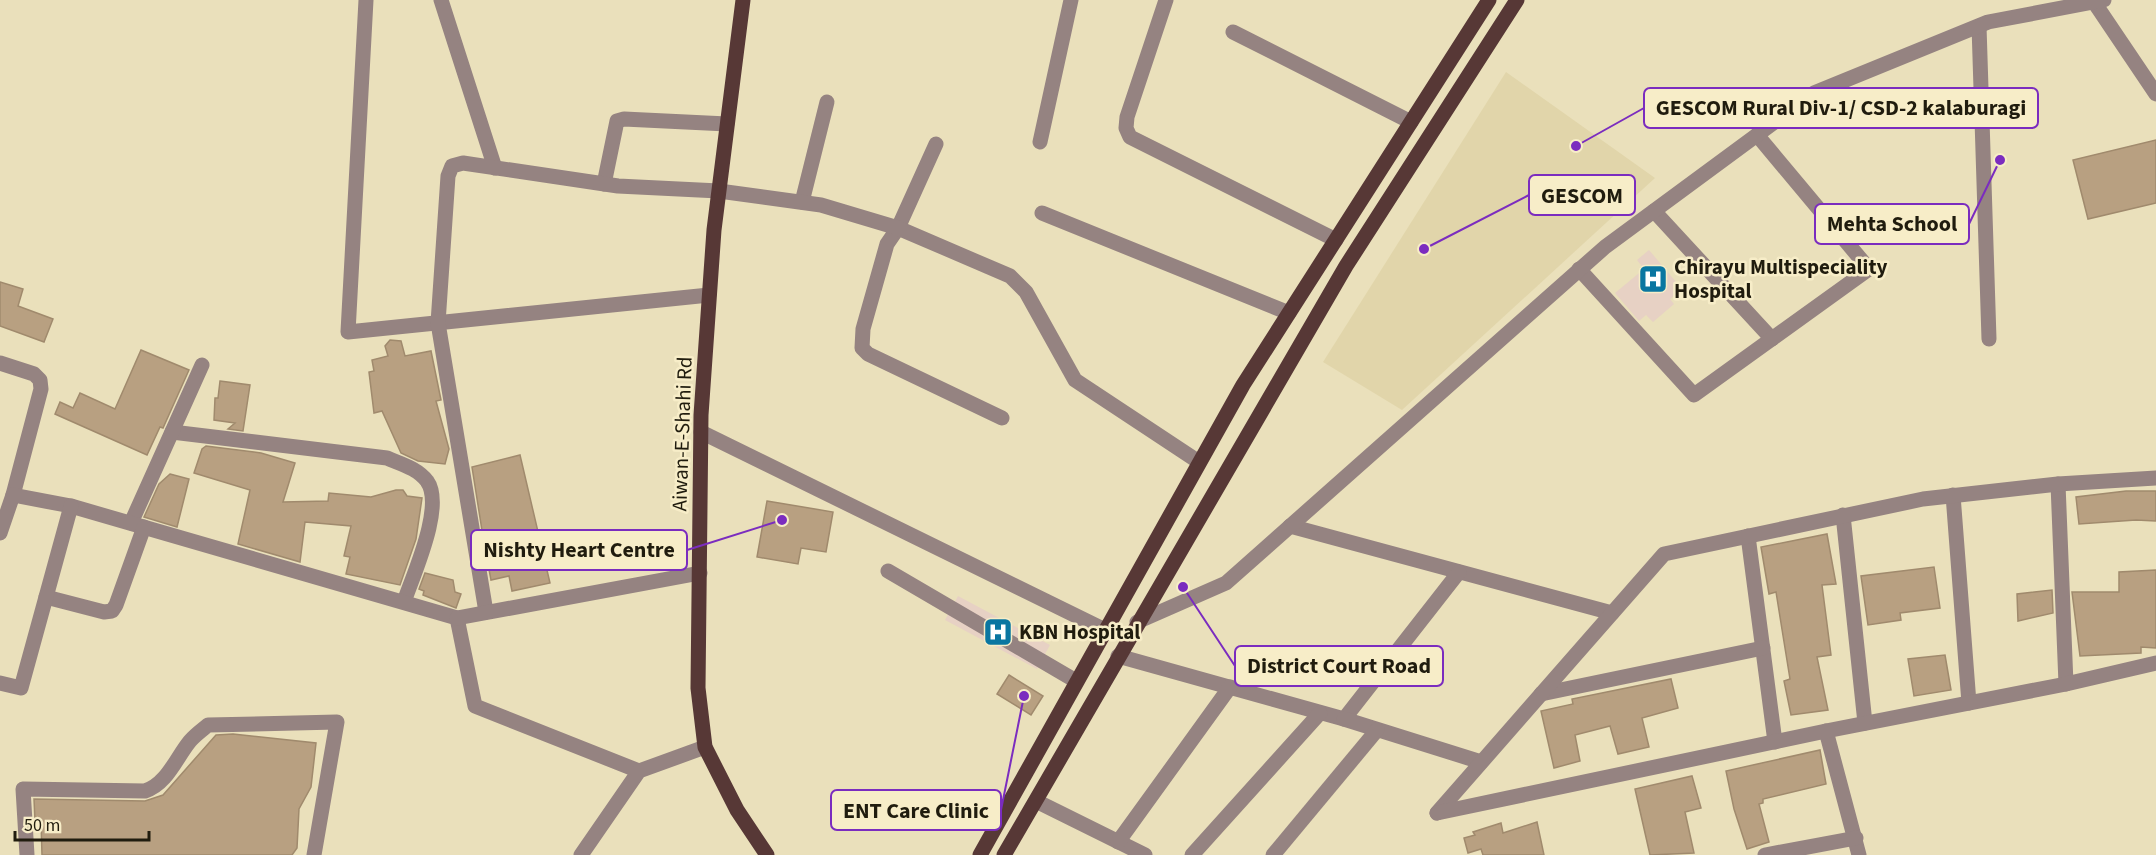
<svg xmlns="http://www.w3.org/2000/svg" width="2156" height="855" viewBox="0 0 2156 855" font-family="'Source Sans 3',sans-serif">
<rect width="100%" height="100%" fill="#eae0bb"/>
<path fill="#e1d5aa" d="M1506 72 1655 178 1402 410 1323 362Z"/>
<g fill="#e7d1c4">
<path d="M1649 250 1682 289 1670 299 1674 304 1653 322 1646 315 1639 321 1615 293 1644 269 1637 260Z"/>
<path d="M958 596 1050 645 1037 669 945 620Z"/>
</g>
<g fill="#b8a081" stroke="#a08a6d" stroke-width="1.5">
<path d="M2156 140V203L2088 219 2073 160Z"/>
<path d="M0 282 23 289 18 306 53 319 44 342 0 326Z"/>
<path d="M390 340 401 341 405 356 431 351 441 400 436 401 449 449 445 464 418 461 401 453 382 411 374 413 369 372 374 371 372 360 388 356 385 346Z"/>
<path d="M141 350 189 370 163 428 160 427 147 455 55 414 60 402 73 408 80 393 115 409Z"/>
<path d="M220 381 250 385 243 431 228 429 235 423 214 420 215 398H218Z"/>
<path d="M206 446 261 453 295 463 283 502 328 501 329 493 371 497 396 490H403L407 496 422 498 416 539 400 585 346 574 350 557 344 556 351 526 305 522 300 562 238 544 250 490 194 473 202 449Z"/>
<path d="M520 455 550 583 512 591 509 576 491 580 488 564 491 563 484 543 472 467Z"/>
<path d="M170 474 189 479 177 527 144 517 159 484Z"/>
<path d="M2126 491H2156V521L2136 520 2079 524 2076 497Z"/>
<path d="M767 501 833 512 826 552 801 548 798 564 757 557Z"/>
<path d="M1827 534 1836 584 1822 585 1831 655 1817 657 1828 710 1791 715 1784 681 1790 679 1776 592 1769 594 1761 547Z"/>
<path d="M1934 567 1940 608 1900 613 1901 620 1868 625 1861 576Z"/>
<path d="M2156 570V648L2141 647V653L2080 656 2072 592H2119V572Z"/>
<path d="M425 573 453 580 455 592 461 594 456 608 423 595 424 591 419 589Z"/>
<path d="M2052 590 2053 613 2018 621 2017 594Z"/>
<path d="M1945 655 1951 690 1914 696 1908 659Z"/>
<path d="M1009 675 1043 696 1031 715 997 694Z"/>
<path d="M1671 679 1678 708 1642 718 1649 747 1618 754 1610 726 1575 735 1580 761 1554 768 1541 711 1573 704 1572 699Z"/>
<path d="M233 734 316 743 311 787 299 809 297 848 292 855H42L41 821H35L34 799 145 801 163 795 216 735Z"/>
<path d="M1820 750 1826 784 1763 799V803L1759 804 1769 842 1747 849 1734 809 1726 771Z"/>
<path d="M1692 776 1701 808 1685 812 1694 853 1650 855 1635 789Z"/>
<path d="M1537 822 1544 855H1483L1481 849 1468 853 1464 838 1475 835 1473 832 1501 823 1503 833Z"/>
</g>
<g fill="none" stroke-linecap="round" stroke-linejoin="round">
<g stroke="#958381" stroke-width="15">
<path d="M366 0 348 332 709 295"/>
<path d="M441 0 495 168"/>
<path d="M1166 0 1127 117 1126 128 1130 137 1336 240"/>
<path d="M2094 2 2156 94"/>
<path d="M1979 26 1989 339"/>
<path d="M1233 32 1411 122"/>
<path d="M1040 142 1071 0"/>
<path d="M936 144 898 228 887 244 863 329 862 348 868 354 1002 418"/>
<path d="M604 184 617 121 624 119 727 124"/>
<path d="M802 202 827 102"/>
<path d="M1654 211 1772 339"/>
<path d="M1042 213 1289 313"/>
<path d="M1579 269 1694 395 1869 269 1757 135"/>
<path d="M0 363 34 374 40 380 41 389 13 495"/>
<path d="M172 432 387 458C401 464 417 468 427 481 445 506 413 575 404 602"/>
<path d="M701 432 1105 630"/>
<path d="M2058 484 2066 684"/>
<path d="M1953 495 1969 703"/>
<path d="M1843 515 1865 723"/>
<path d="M131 523 202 365"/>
<path d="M1290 526 1612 613"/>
<path d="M0 533 13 495 71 506 457 618 475 706 639 771"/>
<path d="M1748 536 1775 742"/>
<path d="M888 571 1076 681"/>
<path d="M46 597 104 612 112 611 116 605 144 527"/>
<path d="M486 612 438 323 448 176 452 166 463 163 618 186 719 191 821 205 898 228 1010 276 1026 292 1075 380 1199 462"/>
<path d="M457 618 700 573"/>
<path d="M1137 622 1226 583 1605 247 1814 93 1988 22 2104 0"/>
<path d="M1118 656 1344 719 1459 572"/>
<path d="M0 683 21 688 71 506"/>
<path d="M1541 694 1763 648"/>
<path d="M1344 719 1481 762"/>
<path d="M1826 731 1859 855"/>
<path d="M1036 801 1145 855"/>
<path d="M1437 813 1664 554 1923 499 2058 484 2156 478"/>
<path d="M1437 813 1826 731 2066 684 2156 663"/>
<path d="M1118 842 1230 687"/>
<path d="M27 855 23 789 145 791C167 784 176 758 190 741 195 735 202 730 208 725L337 722 314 855"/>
<path d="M581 855 639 771 705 747"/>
<path d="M1192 855 1320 713"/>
<path d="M1273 855 1377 730"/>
<path d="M1765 855 1856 838"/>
</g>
<g stroke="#573836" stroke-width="15">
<path d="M743 0 714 230 701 415 698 688 705 747 737 810 767 855"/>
<path d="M980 855 1243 385 1489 0"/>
<path d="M1004 855 1346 266 1517 0"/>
</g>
</g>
<defs>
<g id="hospital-square" transform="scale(1.5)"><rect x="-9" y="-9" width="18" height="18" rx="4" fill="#0a76a1" stroke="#f7edc8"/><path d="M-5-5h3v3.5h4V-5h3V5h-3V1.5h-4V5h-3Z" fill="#fff"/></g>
</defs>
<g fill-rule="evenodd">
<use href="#hospital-square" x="1653" y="279"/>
<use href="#hospital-square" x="998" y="632"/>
</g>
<g text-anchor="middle" stroke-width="5" stroke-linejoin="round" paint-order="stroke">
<g font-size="21" font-weight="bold" fill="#201c0e" stroke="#f7edc8" text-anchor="start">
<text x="1674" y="274">Chirayu Multispeciality<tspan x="1674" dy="24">Hospital</tspan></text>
<text x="1019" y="639">KBN Hospital</text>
</g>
<g font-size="21" fill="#201c0e" stroke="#f7edc8">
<text transform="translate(682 434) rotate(-88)" y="7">Aiwan-E-Shahi Rd</text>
</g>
</g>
<path fill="none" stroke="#7b2cbf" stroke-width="2" d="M1576 146L1644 108M1424 249L1529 195M2000 160L1969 224M782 520L687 550M1183 587L1235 666M1024 696L1001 810"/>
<g fill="#7b2cbf" stroke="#f7edc8" stroke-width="2">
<circle cx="1576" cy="146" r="6"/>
<circle cx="1424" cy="249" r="6"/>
<circle cx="2000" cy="160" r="6"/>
<circle cx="782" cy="520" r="6"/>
<circle cx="1183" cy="587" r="6"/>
<circle cx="1024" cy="696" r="6"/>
</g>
<g fill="#f7edc8" stroke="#7b2cbf" stroke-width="2">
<rect x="1644" y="88" width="394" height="40" rx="6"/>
<rect x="1529" y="175" width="106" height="40" rx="6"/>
<rect x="1815" y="204" width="154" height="40" rx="6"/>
<rect x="471" y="530" width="216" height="40" rx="6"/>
<rect x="1235" y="646" width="208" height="40" rx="6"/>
<rect x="831" y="790" width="170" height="40" rx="6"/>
</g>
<g font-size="22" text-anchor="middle" font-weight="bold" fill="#201c0e">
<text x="1841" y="115">GESCOM Rural Div-1/ CSD-2 kalaburagi</text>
<text x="1582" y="203">GESCOM</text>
<text x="1892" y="231">Mehta School</text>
<text x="579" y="557">Nishty Heart Centre</text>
<text x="1339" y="673">District Court Road</text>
<text x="916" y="818">ENT Care Clinic</text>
</g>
<path d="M15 831v9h134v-9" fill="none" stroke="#201c0e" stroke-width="3"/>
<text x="24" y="831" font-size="18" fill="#201c0e" stroke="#f7edc8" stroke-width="4.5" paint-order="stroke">50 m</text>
</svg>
